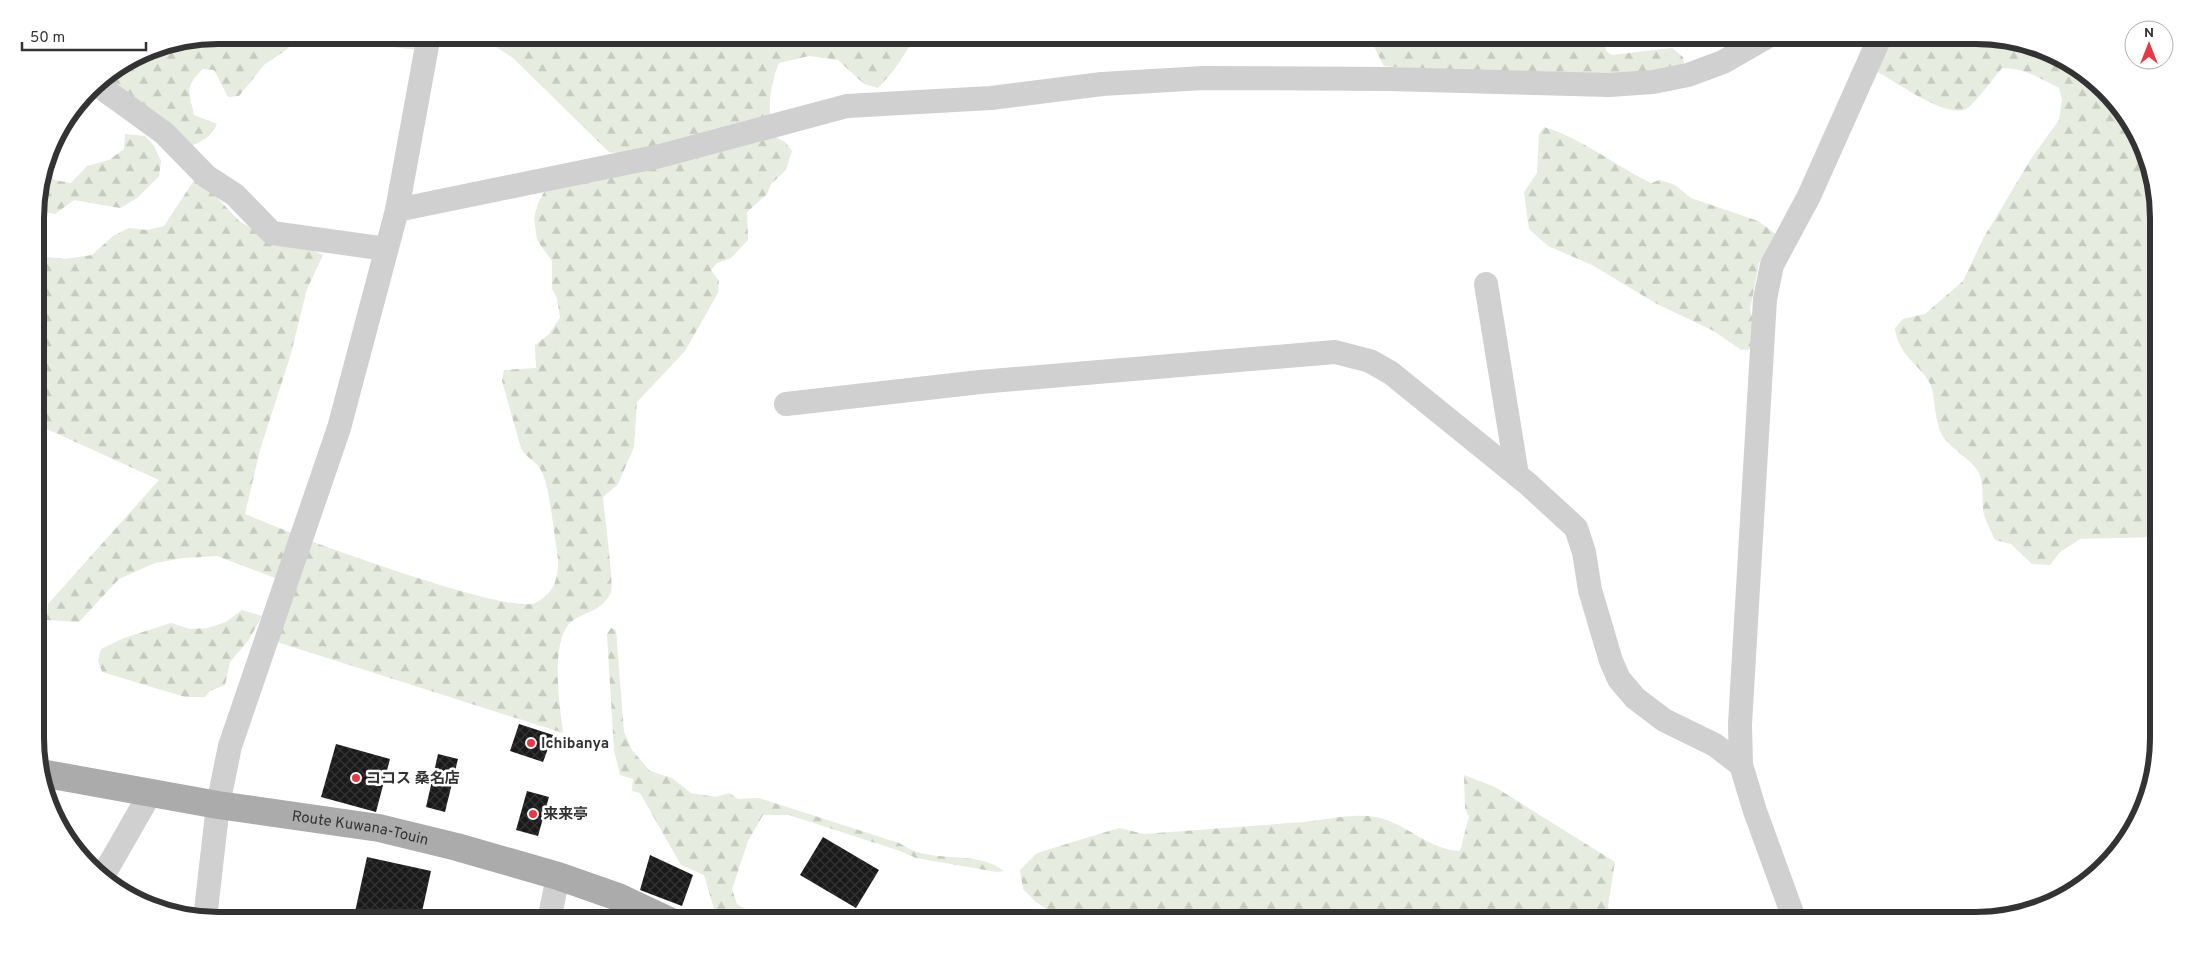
<svg xmlns="http://www.w3.org/2000/svg" width="2194" height="956" viewBox="0 0 2194 956" font-family="Overpass,'Noto Sans JP',sans-serif">
<defs>
<pattern id="forest-firs" width="22" height="20" patternUnits="userSpaceOnUse" patternTransform="scale(1.25)"><rect width="22" height="20" fill="#e6ecdf"/><path d="M5 1l3.5 6h-7zM16 11l3.5 6h-7z" fill="#c6cbc0"/></pattern>
<pattern id="building-cross-hatch" width="8" height="8" patternUnits="userSpaceOnUse" patternTransform="scale(1.25)"><rect width="8" height="8" fill="#1a1a1a"/><path d="M0 0l8 8M0 8l8-8" fill="none" stroke="#333"/></pattern>
</defs>
<rect width="100%" height="100%" fill="#fff"/>
<g fill="url(#forest-firs)">
<path d="M217 35H301L286 50 264 65 239 96 228 97 214 70 203 69C184 87 189 91 194 115L217 124C213 135 200 144 189 146L103 77 148 49Z"/>
<path d="M361 35H421L418 50 392 47Z"/>
<path d="M478 35H917L894 70 878 88 864 84 838 60 809 56 779 63C773 76 767 104 771 117L634 155 609 152 513 58Z"/>
<path d="M1368 35H1603L1606 51 1612 55 1672 48 1683 57 1684 63 1677 68 1571 81 1384 66Z"/>
<path d="M1889 35H1977L2046 49 2121 106 2145 147 2157 194 2158 537 2080 539 2060 552 2050 565 2032 564 2011 544 1995 540C1991 532 1987 523 1984 515 1981 501 1985 487 1979 473 1973 460 1950 449 1942 435 1934 419 1936 402 1931 386 1923 366 1898 357 1895 328L1903 319 1925 314 1963 281 1984 237 2031 159 2059 120 2062 100 2059 88C2040 78 2024 68 2002 68 1995 76 1974 105 1966 109 1947 119 1896 82 1878 72Z"/>
<path d="M91 88 99 94 49 156 54 137Z"/>
<path d="M1544 127C1583 139 1614 165 1651 183L1660 180 1675 185 1691 198 1758 221 1780 237 1759 263 1750 310 1754 323V349L1741 350 1714 331 1657 304 1592 265 1548 246 1529 229 1524 192 1537 173 1539 134Z"/>
<path d="M125 134 145 136 154 146 161 161 159 176 137 198 120 208 74 200 55 214 35 210 48 156V169L54 180 71 183 87 166 109 160 124 149Z"/>
<path d="M771 134 785 142 792 151 786 170 771 184 767 194 747 212 748 240 731 258 717 263 711 270 719 281 718 293 685 351 637 402 634 447 618 484 603 497C604 511 614 584 611 592 604 609 589 611 575 619 548 635 560 706 563 733L274 641 310 541C344 553 511 614 535 603 560 591 560 567 556 544 553 526 549 484 541 470 536 461 525 457 521 448L502 381 504 370 536 368 535 345 549 334 560 318 557 298 552 289V261L537 240 534 218 538 203 548 185Z"/>
<path d="M197 176 239 221 263 235 293 242 323 255 307 289 290 357 260 450 245 514 294 534 275 578 217 556 184 558 155 563 119 579 79 622 47 620 48 604 159 480 36 424V256L65 259 92 255 113 236 129 228 147 230 164 226Z"/>
<path d="M242 610 262 616 248 641 230 662 225 685 210 691 205 697H185L102 672 98 661 101 649 124 638 171 623 190 629 208 628 226 622Z"/>
<path d="M611 628 616 630 624 732 632 750 650 771 672 778 691 793 716 797 729 793 738 799 759 798 899 843C905 846 911 850 917 852 945 861 979 852 1004 871L997 872 916 858 900 851 789 815H763L748 841 732 889 737 904 765 921H722L717 919 704 875 681 865 640 793 632 791 633 779 620 775 614 750 607 634Z"/>
<path d="M1464 775 1495 787 1615 862 1608 906 1612 921H1065L1036 902 1023 889 1020 870 1037 853 1119 828 1144 834C1197 830 1250 826 1304 822 1328 820 1351 813 1376 817 1406 823 1429 850 1460 851L1469 817 1465 808Z"/>
</g>
<g fill="url(#building-cross-hatch)">
<path d="M519 724 553 735 543 762 510 751Z"/>
<path d="M336 744 390 759 376 812 321 797Z"/>
<path d="M438 754 458 759 445 812 426 807Z"/>
<path d="M527 791 549 797 538 836 516 830Z"/>
<path d="M823 837 879 870 856 908 800 875Z"/>
<path d="M650 855 693 875 682 906 640 890Z"/>
<path d="M367 857 431 871 420 921H353Z"/>
</g>
<g fill="none" stroke-linecap="round" stroke-linejoin="round">
<g stroke="#d0d0d0" stroke-width="24">
<path d="M95 83 164 133 206 176 235 195 272 233 386 249"/>
<path d="M397 210 660 156 847 106 991 98 1102 84 1203 78 1389 79 1609 85 1653 82 1688 75 1723 62 1770 35"/>
<path d="M1486 284 1517 475"/>
<path d="M786 404 980 382 1335 352 1370 361 1391 373 1528 484 1576 528 1584 552 1590 590 1611 661 1619 679 1635 698 1664 720 1715 745 1741 765"/>
<path d="M104 874 151 792"/>
<path d="M205 919 218 805 230 746 339 428 397 210 429 35"/>
<path d="M549 921 558 876"/>
<path d="M1795 921 1755 811 1741 765 1740 724 1765 299 1772 265 1809 196 1881 35"/>
</g>
<path stroke="#ababab" stroke-width="28" id="s1" d="M41 773 218 805 379 828 457 847 558 876 618 897 669 921"/>
</g>
<g fill="#e63946" stroke="#fff" stroke-width="2">
<circle cx="531" cy="743" r="5"/>
<circle cx="356" cy="778" r="5"/>
<circle cx="533" cy="814" r="5"/>
</g>
<g text-anchor="middle" stroke-width="5" stroke-linejoin="round" paint-order="stroke">
<g font-size="15" font-weight="bold" fill="#333" stroke="#fff" text-anchor="start">
<text x="541" y="748">Ichibanya</text>
<text x="366" y="783">ココス 桑名店</text>
<text x="543" y="819">来来亭</text>
</g>
<g font-size="15" fill="#333" stroke="#fff">
<text dy="5" stroke="none"><textPath href="#s1" startOffset="324">Route Kuwana-Touin</textPath></text>
</g>
</g>
<path d="M0 0H2194V956H0ZM218 44H1976A174 174 0 0 1 2150 218V738A174 174 0 0 1 1976 912H218A174 174 0 0 1 44 738V218A174 174 0 0 1 218 44Z" fill="#fff" fill-rule="evenodd"/>
<path fill="none" stroke="#333" stroke-width="6" d="M218 44H1976A174 174 0 0 1 2150 218V738A174 174 0 0 1 1976 912H218A174 174 0 0 1 44 738V218A174 174 0 0 1 218 44Z"/>
<g transform="translate(2149 45)"><circle r="24" fill="#ffffff" stroke="#adadad"/>
<path d="M0-4L9 19L0 12L-9 19Z" fill="#e63946"/>
<text y="-8" font-size="14" font-weight="bold" text-anchor="middle" fill="#333333">N</text>
</g>
<path d="M22 42v8h124v-8" fill="none" stroke="#333333" stroke-width="2.5"/>
<text x="30" y="42" font-size="15" fill="#333333" stroke="#ffffff" stroke-width="4" paint-order="stroke">50 m</text>
</svg>
